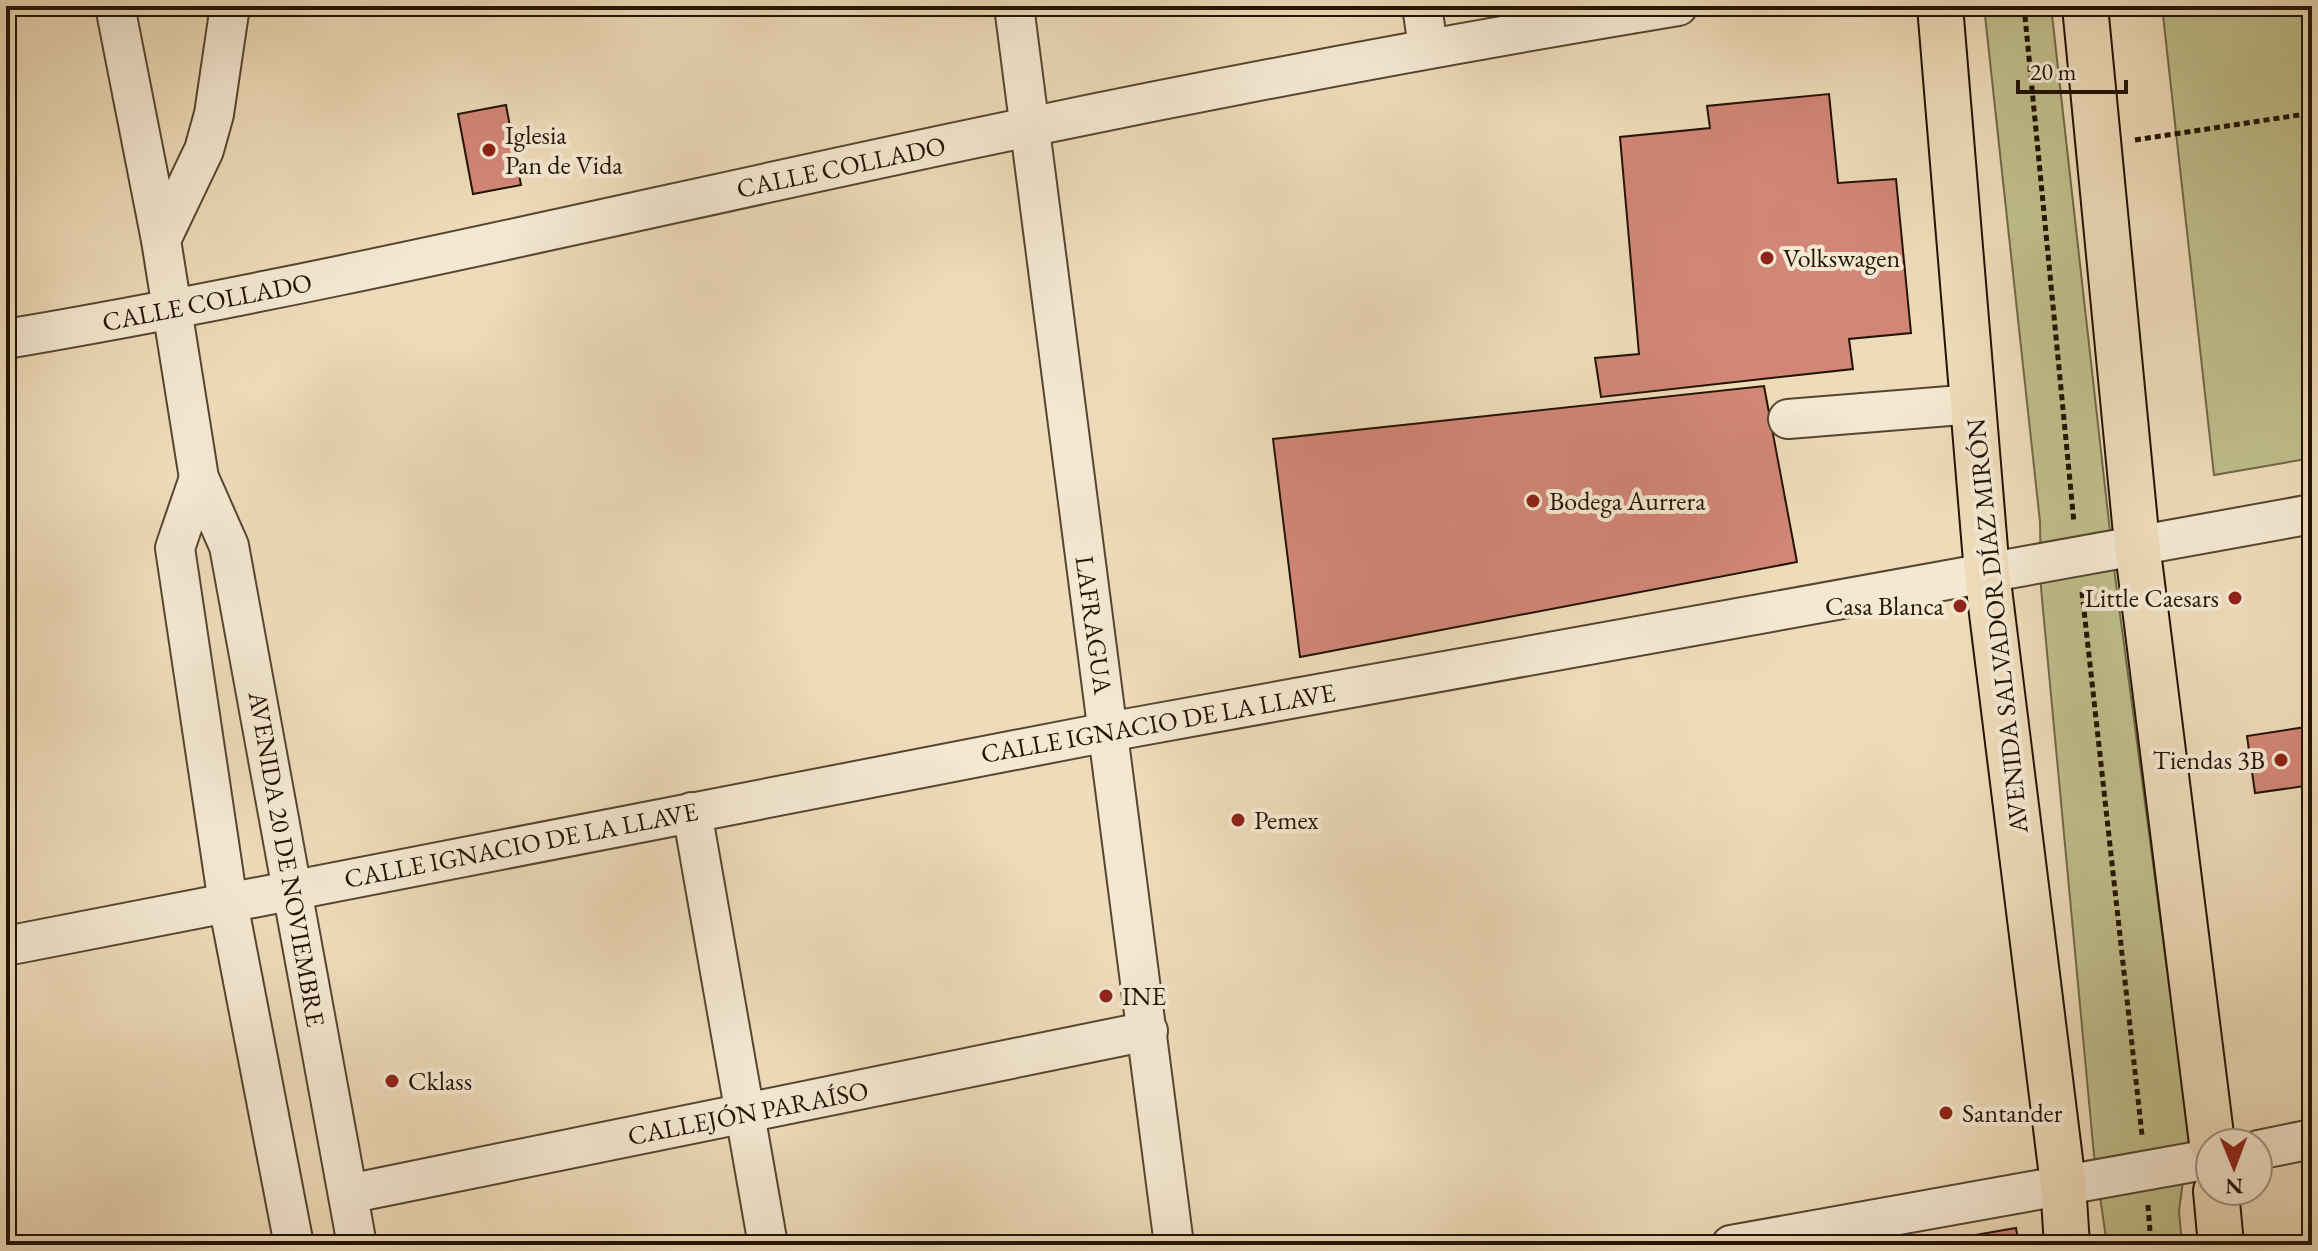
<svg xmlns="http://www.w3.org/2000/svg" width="2318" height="1251" viewBox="0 0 2318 1251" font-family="'EB Garamond',serif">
<rect width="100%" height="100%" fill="#eedbb9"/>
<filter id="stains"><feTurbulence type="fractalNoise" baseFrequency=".0025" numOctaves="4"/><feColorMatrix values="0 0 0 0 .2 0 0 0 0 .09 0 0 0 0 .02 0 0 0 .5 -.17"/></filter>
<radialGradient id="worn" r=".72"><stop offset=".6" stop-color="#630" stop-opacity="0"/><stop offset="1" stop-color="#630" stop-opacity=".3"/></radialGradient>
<g fill="#bfbe8b" stroke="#706947" stroke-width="2">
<path d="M1984 6H2051L2115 576 2189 1136 2179 1211 2182 1245H2107L2094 1155 2041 588 2040 522Z"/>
<path d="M2162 6H2312V458L2214 475Z"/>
</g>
<g fill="#d28677" stroke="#221403" stroke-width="2">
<path d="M1829 94 1838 183 1896 179 1911 333 1849 339 1853 369 1601 397 1595 358 1639 354 1620 137 1710 128 1707 106Z"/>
<path d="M506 105 521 185 473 194 458 114Z"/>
<path d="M1764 386 1797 562 1300 657 1273 439Z"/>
<path d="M2312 726V785L2255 793 2247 736Z"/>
<path d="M2016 1228 2019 1245H1953L1952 1239Z"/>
</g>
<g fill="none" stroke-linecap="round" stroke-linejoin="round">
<g stroke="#554630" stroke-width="42">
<g id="minor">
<path d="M115 6 161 240 199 478 229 546 357 1245"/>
<path d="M1014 6 1174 1245"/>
<path d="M1422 6 1428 47"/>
<path d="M161 240 204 150 214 114 230 6"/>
<path d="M6 339C349 281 688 197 1029 127 1245 82 1461 42 1678 6"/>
<path d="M1788 419 1974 404"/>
<path d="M199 478 175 548 228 903 294 1245"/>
<path d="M692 812 768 1245"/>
<path d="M6 946 1108 732 2312 514"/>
<path d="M2258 1150 2312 1139"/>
<path d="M348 1194 1148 1031"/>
<path d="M1731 1245 2210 1159"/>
</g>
</g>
<g stroke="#221403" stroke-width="48">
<g id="major">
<path d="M1940 6 1987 573 2063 1184 2067 1245"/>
<path d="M2085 6 2137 544 2212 1143"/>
<path d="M2216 1191 2221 1245"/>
</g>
</g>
<g stroke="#221403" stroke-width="5" stroke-dasharray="6 4" stroke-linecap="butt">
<path d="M2024 6 2074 523"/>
<path d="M2135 140 2312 113"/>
<path d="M2082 592 2142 1135"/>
<path d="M2148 1205 2151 1245"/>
</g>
<use href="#minor" stroke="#f4e8d2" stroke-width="38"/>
<use href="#major" stroke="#eedbb9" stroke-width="44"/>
</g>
<g fill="#8f2418" stroke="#f4e8d2" stroke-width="3">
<circle cx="489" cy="150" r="8"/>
<circle cx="1767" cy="258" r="8"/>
<circle cx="1533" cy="501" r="8"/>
<circle cx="2235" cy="598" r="8"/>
<circle cx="1960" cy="606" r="8"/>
<circle cx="2281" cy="760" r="8"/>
<circle cx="1238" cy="820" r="8"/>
<circle cx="1106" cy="996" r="8"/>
<circle cx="392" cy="1081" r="8"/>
<circle cx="1946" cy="1113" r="8"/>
</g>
<g text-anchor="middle" stroke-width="8" stroke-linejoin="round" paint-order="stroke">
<g font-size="26" fill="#221403" stroke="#f4e8d2" text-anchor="start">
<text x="505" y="144">Iglesia<tspan x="505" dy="30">Pan de Vida</tspan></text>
<text x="1783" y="267">Volkswagen</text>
<text x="1549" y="510">Bodega Aurrera</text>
<text x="2219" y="607" text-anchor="end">Little Caesars</text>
<text x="1944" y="615" text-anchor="end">Casa Blanca</text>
<text x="2265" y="769" text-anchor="end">Tiendas 3B</text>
<text x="1254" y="829">Pemex</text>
<text x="1122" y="1005">INE</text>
<text x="408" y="1090">Cklass</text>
<text x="1962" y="1122">Santander</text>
</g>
<g font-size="26" fill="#221403" stroke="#f4e8d2">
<text transform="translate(841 167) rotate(-12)" y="9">CALLE COLLADO</text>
<text transform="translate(207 302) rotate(-11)" y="9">CALLE COLLADO</text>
<text transform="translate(1094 625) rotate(82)" y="9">LAFRAGUA</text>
<text transform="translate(1997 626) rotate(-96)" y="9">AVENIDA SALVADOR DÍAZ MIRÓN</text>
<text transform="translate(1158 723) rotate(-10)" y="9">CALLE IGNACIO DE LA LLAVE</text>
<text transform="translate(521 845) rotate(-11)" y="9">CALLE IGNACIO DE LA LLAVE</text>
<text transform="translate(287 859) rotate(80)" y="9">AVENIDA 20 DE NOVIEMBRE</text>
<text transform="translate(748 1113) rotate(-11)" y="9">CALLEJÓN PARAÍSO</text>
</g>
</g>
<rect width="2318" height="1251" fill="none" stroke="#eedbb9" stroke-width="32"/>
<rect x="8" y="8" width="2302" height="1235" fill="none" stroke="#221403" stroke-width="4"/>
<rect x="16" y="16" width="2286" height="1219" fill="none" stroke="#221403" stroke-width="2"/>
<g transform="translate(2234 1167) rotate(179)"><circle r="38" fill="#f4e8d2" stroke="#a0937f" stroke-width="2"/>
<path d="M0-6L14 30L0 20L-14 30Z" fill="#8f2418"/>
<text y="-12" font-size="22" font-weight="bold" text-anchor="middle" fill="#221403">N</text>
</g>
<path d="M2018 80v12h108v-12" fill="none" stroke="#221403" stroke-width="4"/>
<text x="2030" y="80" font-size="24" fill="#221403" stroke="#f4e8d2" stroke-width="6" paint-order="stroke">20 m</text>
<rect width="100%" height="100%" filter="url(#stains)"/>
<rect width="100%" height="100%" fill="url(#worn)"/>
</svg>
